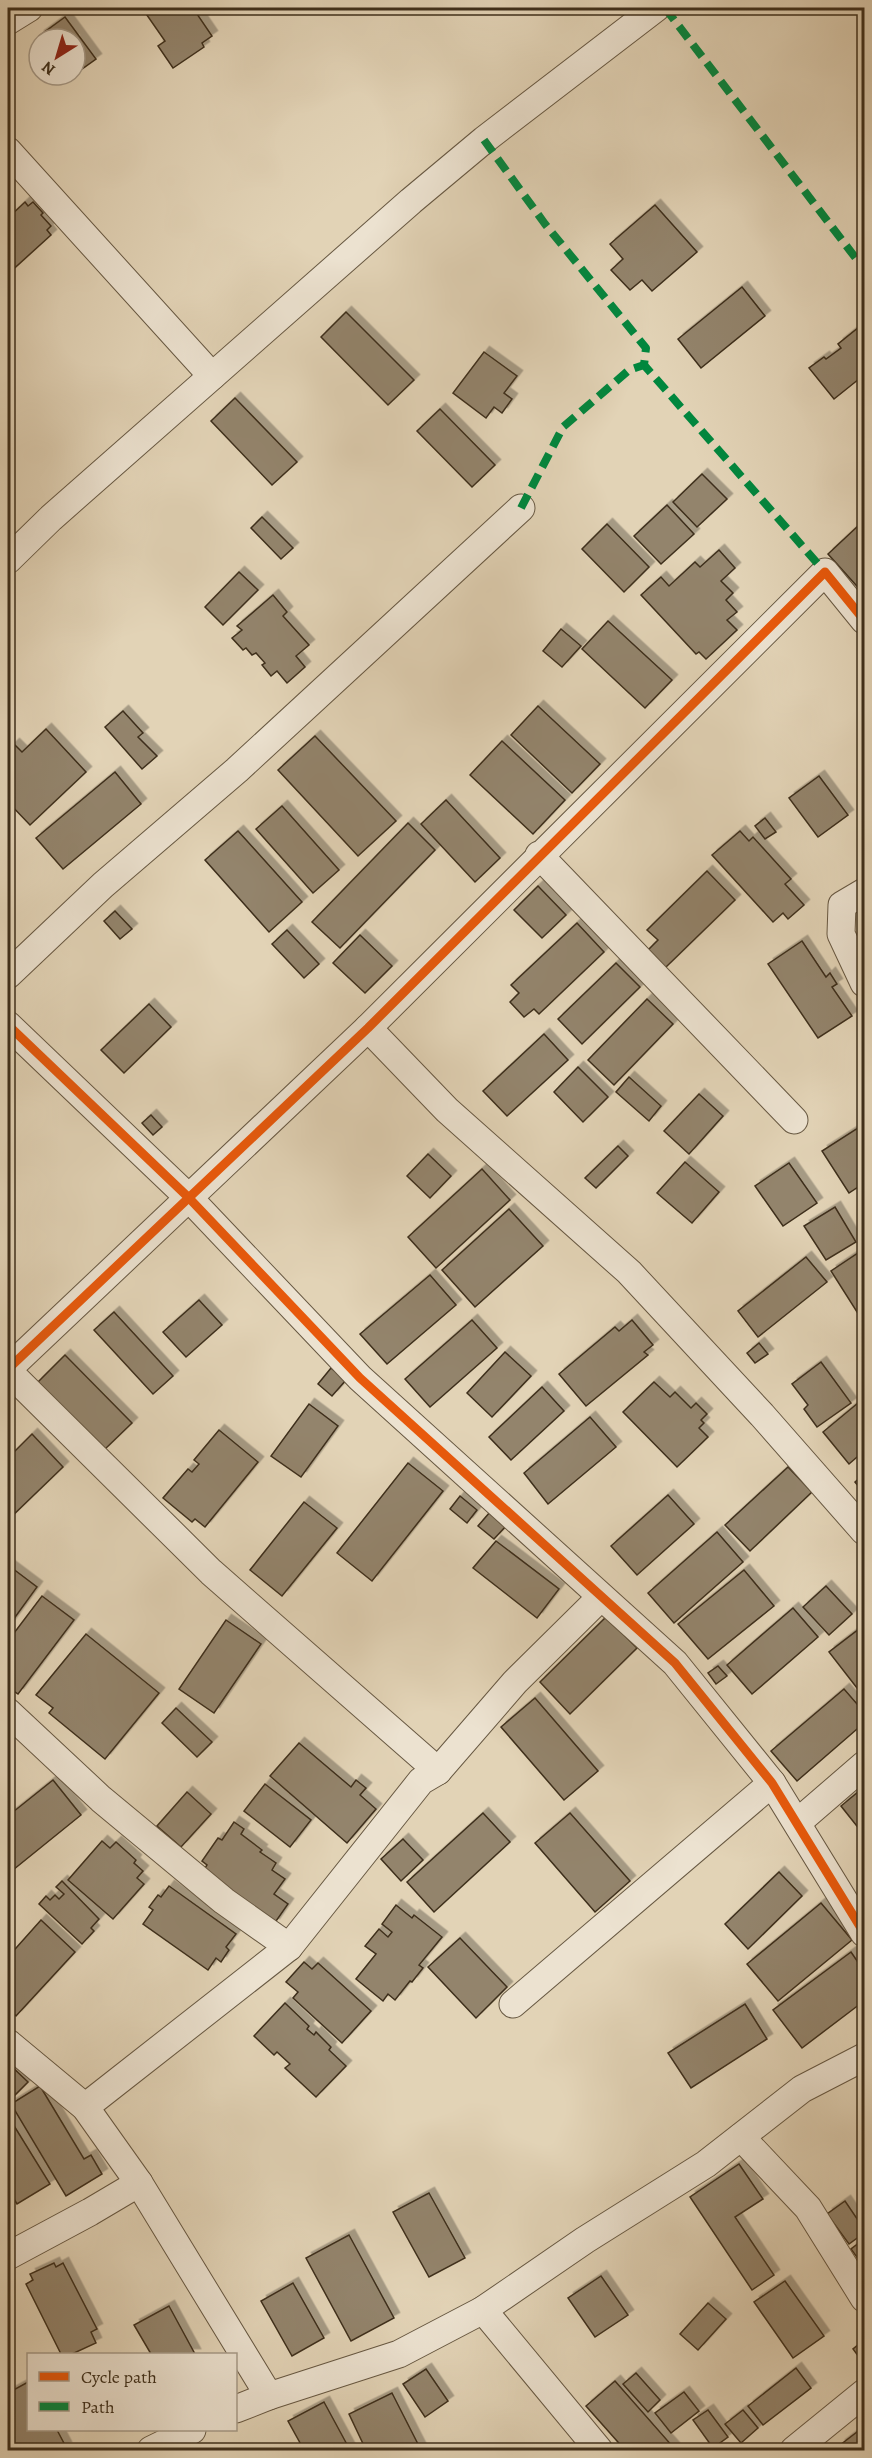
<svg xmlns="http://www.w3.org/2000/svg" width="872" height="2458" viewBox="0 0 872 2458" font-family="Alegreya,serif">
<defs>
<filter id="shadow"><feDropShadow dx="5.5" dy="-5.5" stdDeviation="0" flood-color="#0004"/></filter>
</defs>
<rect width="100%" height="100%" fill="#e2d3b6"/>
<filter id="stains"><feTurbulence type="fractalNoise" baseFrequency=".00333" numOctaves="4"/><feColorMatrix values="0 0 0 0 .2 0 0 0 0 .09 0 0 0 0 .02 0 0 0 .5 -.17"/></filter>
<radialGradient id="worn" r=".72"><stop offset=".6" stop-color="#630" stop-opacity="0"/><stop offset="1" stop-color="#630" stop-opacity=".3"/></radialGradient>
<g fill="#93846c" stroke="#3e2f1b" stroke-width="1.5" filter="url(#shadow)">
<path d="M142 8H193L212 36 202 43 204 47 173 68 158 46 165 41Z"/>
<path d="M65 17 96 59 75 74V39H41L39 36Z"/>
<path d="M25 202 28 206 33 202 43 213 41 215 51 226 47 230 51 235 8 274V218Z"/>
<path d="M655 205 697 252 652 291 642 280 630 290 611 270 623 259 610 244Z"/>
<path d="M742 287 765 316 701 368 678 339Z"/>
<path d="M346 312 414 380 388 405 321 337Z"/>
<path d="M864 323V375L834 399 809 368 824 357 826 359 841 348 838 344Z"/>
<path d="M484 352 517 376 504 393 512 399 502 413 494 407 486 418 453 393Z"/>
<path d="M235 398 297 462 272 485 211 421Z"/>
<path d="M440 409 495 465 472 487 417 431Z"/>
<path d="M702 474 727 499 697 527 673 502Z"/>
<path d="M667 505 694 534 661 564 634 536Z"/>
<path d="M262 517 293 548 281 559 251 528Z"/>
<path d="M607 524 649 567 624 592 582 549Z"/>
<path d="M859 525 864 531V594L828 554Z"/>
<path d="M719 550 735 568 721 581 733 593 726 600 737 612 727 620 737 630 706 659 699 652 696 654 641 595 661 577 669 586 695 562 700 567Z"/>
<path d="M239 572 258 590 223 625 205 607Z"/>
<path d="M273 595 287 612 283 616 309 645 296 656 305 667 287 683 277 671 271 676 262 665 265 663 256 653 252 655 246 648 243 650 232 638 242 630 237 626Z"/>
<path d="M608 621 672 680 645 708 582 649Z"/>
<path d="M561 629 581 646 562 667 543 651Z"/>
<path d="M538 706 600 764 572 793 511 735Z"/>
<path d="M123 711 143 733 138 737 157 756 142 769 105 727Z"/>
<path d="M46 729 86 772 30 825 8 802V750L14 744 22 752Z"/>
<path d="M315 736 396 821 358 856 278 770Z"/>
<path d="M502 741 565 800 533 834 470 775Z"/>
<path d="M115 772 141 804 63 869 36 838Z"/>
<path d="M819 776 848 815 818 837 789 798Z"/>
<path d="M446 800 500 858 475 882 421 824Z"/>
<path d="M282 806 339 870 313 893 256 829Z"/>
<path d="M765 818 776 832 765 839 755 826Z"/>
<path d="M408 823 435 850 340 948 312 922Z"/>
<path d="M238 831 302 902 269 932 205 860Z"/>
<path d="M740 831 749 841 753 837 791 879 785 884 804 905 788 919 783 913 773 922 712 855Z"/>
<path d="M707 871 735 900 665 968 648 950 658 940 647 930Z"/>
<path d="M538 886 566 915 542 938 514 910Z"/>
<path d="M115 911 132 929 120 939 104 921Z"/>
<path d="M577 923 604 952 539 1014 534 1009 524 1017 510 1002 519 993 511 985Z"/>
<path d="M287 930 319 964 304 978 272 944Z"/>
<path d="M360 935 392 966 365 993 333 963Z"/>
<path d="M802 941 826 977 830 973 837 984 832 987 852 1016 818 1038 768 964Z"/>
<path d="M616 963 640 987 582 1044 558 1019Z"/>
<path d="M647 999 673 1024 614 1085 588 1060Z"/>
<path d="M149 1004 171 1027 124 1073 101 1050Z"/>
<path d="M544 1034 568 1060 507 1116 483 1091Z"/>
<path d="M578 1067 608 1097 583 1122 554 1092Z"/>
<path d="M629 1077 661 1106 649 1121 616 1092Z"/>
<path d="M699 1094 723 1116 689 1154 664 1131Z"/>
<path d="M151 1115 162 1127 153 1135 142 1123Z"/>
<path d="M864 1124V1183L849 1193 822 1151Z"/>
<path d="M618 1146 628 1156 596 1188 585 1178Z"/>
<path d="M428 1154 451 1176 430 1198 407 1176Z"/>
<path d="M685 1162 719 1192 692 1223 657 1193Z"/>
<path d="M789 1163 817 1203 783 1226 755 1186Z"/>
<path d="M482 1169 510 1200 436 1268 408 1237Z"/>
<path d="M835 1207 856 1242 826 1260 804 1226Z"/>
<path d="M509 1209 543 1246 475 1307 442 1270Z"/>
<path d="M864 1249V1323L831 1271Z"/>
<path d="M806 1257 827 1282 758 1337 738 1311Z"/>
<path d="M430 1275 456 1305 387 1364 360 1334Z"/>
<path d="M199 1300 222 1325 186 1357 163 1332Z"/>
<path d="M114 1312 173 1376 153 1394 94 1330Z"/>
<path d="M472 1320 497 1348 430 1407 405 1379Z"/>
<path d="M632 1320 653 1345 644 1352 648 1355 586 1406 559 1374 615 1327 619 1331Z"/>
<path d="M759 1343 768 1354 755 1363 747 1353Z"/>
<path d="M505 1352 531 1376 492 1417 467 1393Z"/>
<path d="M65 1355 132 1423 103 1451 37 1383Z"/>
<path d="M821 1362 851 1403 817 1427 804 1409 808 1405 792 1384Z"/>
<path d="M331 1368 346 1380 332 1396 318 1384Z"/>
<path d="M654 1382 670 1397 675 1392 691 1408 696 1403 707 1414 701 1420 704 1423 699 1428 708 1437 677 1467 623 1412Z"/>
<path d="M542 1387 564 1411 511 1460 489 1437Z"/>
<path d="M864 1398V1451L849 1464 823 1432Z"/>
<path d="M309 1404 338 1426 301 1477 271 1456Z"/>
<path d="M590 1417 616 1447 548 1504 524 1473Z"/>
<path d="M219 1430 258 1462 205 1527 195 1519 192 1522 163 1498 188 1469 192 1472 199 1464 194 1460Z"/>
<path d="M32 1434 63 1467 8 1520V1458Z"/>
<path d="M408 1463 443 1491 372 1581 337 1553Z"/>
<path d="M788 1467 812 1492 750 1551 725 1525Z"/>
<path d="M864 1474V1493L855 1482Z"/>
<path d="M668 1495 694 1524 637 1575 611 1546Z"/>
<path d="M460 1496 477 1510 467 1523 450 1509Z"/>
<path d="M304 1502 337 1528 282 1596 250 1570Z"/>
<path d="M490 1512 506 1526 494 1539 478 1526Z"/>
<path d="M717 1532 743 1562 674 1623 648 1593Z"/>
<path d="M496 1541 559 1589 537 1618 473 1568Z"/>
<path d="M8 1565 37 1587 8 1627Z"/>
<path d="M744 1570 774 1606 708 1659 678 1624Z"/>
<path d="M826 1586 852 1614 829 1635 803 1607Z"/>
<path d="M42 1596 74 1620 18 1694 8 1687V1641Z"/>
<path d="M793 1608 818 1637 752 1694 727 1665Z"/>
<path d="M606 1617 637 1648 570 1714 540 1682Z"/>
<path d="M226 1620 261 1644 214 1713 179 1689Z"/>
<path d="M863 1626 864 1628V1697L829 1652Z"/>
<path d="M86 1634 159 1693 105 1759 49 1713 53 1708 36 1695Z"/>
<path d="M718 1666 727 1676 716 1684 708 1673Z"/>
<path d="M844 1689 864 1712V1723L797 1781 771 1751Z"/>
<path d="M535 1698 598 1771 564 1800 501 1727Z"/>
<path d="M176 1708 212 1742 197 1757 162 1723Z"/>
<path d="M299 1743 351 1787 356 1780 366 1788 360 1795 376 1809 347 1843 270 1776Z"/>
<path d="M53 1780 81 1815 8 1874V1816Z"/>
<path d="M265 1784 311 1820 290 1847 244 1811Z"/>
<path d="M864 1787V1827L860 1830 841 1806Z"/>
<path d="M187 1792 211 1814 181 1847 157 1826Z"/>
<path d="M483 1813 510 1842 434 1912 407 1882Z"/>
<path d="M570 1813 630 1881 595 1912 535 1843Z"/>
<path d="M234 1822 244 1829 241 1834 262 1850 260 1852 276 1863 272 1870 285 1879 274 1894 288 1904 274 1924 202 1873 207 1865 202 1861 218 1838 222 1840Z"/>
<path d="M403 1839 423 1860 401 1881 381 1859Z"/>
<path d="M102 1841 110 1848 116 1842 136 1860 134 1863 143 1871 137 1878 144 1884 113 1919 68 1880Z"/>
<path d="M779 1872 802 1896 748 1949 725 1924Z"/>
<path d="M62 1881 99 1919 91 1928 94 1931 82 1944 39 1904 46 1896 50 1900 55 1895 59 1899 64 1894 56 1887Z"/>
<path d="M169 1886 236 1934 226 1947 229 1950 221 1962 216 1958 208 1970 143 1924 153 1910 149 1907 158 1895 161 1897Z"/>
<path d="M821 1903 852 1940 778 2001 747 1964Z"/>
<path d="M396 1905 412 1918 414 1915 442 1937 419 1965 423 1968 412 1982 410 1981 395 2000 388 1994 383 2001 356 1979 376 1954 365 1946 379 1929 388 1937 392 1932 382 1924Z"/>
<path d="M41 1920 75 1952 16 2016 8 2008V1957Z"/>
<path d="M460 1938 507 1987 476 2018 428 1967Z"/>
<path d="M851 1952 864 1971V2001L802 2048 773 2010Z"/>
<path d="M304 1962 312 1969 318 1963 371 2011 342 2043 293 1998 298 1992 286 1982Z"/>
<path d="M285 2003 309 2026 307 2029 314 2035 316 2032 331 2047 329 2050 346 2066 316 2097 285 2068 290 2064 277 2052 274 2055 254 2036Z"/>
<path d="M745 2004 767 2039 691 2088 668 2053Z"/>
<path d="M8 2063 28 2082 11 2099 8 2095Z"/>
<path d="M40 2086 84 2159 91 2155 102 2174 66 2196 11 2104Z"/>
<path d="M8 2116 50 2184 17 2204 8 2189Z"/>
<path d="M739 2164 763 2199 735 2217 774 2275 752 2290 690 2197Z"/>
<path d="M429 2193 465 2258 429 2277 393 2212Z"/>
<path d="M845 2201 864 2229V2233L849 2244 827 2214Z"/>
<path d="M349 2235 394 2318 351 2341 306 2258Z"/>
<path d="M864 2239V2267L851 2249Z"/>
<path d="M54 2263 56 2267 63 2263 97 2329 91 2332 96 2343 72 2354H61L26 2284 33 2280 30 2274Z"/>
<path d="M601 2276 628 2315 595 2337 568 2298Z"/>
<path d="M785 2281 824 2336 793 2358 754 2302Z"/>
<path d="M293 2283 324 2338 292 2356 261 2301Z"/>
<path d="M708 2303 726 2319 698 2350 680 2334Z"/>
<path d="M169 2306 195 2354H151L134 2325Z"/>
<path d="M864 2340V2364L853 2349Z"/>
<path d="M796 2368 811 2388 763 2425 748 2406Z"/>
<path d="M426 2369 448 2401 425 2417 403 2384Z"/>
<path d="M636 2373 660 2400 648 2412 623 2384Z"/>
<path d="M615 2381 674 2448 671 2450H625L586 2406Z"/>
<path d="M28 2382V2430H57L66 2447 63 2448 64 2450H17L8 2432V2393Z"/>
<path d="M684 2392 699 2411 671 2433 655 2413Z"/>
<path d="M392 2393 421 2450H366L349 2414Z"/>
<path d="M324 2402 350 2450H304L288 2421Z"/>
<path d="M708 2410 728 2437 713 2448 693 2420Z"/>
<path d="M743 2410 758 2428 741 2443 725 2424Z"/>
<path d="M857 2432 864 2440V2450H845L840 2445Z"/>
</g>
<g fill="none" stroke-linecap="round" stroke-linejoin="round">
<g stroke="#675842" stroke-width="29">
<g id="minor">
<path d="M8 21 29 8"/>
<path d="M8 151 212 376"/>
<path d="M8 560 51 518 411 201 484 140 656 8"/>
<path d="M539 855 794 1120"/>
<path d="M864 892 842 905 841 934 864 983"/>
<path d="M8 975 103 885 237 770 521 508"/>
<path d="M8 1025 188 1197 360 1378 675 1663 772 1783 864 1933"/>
<path d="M368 1028 447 1110 629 1272 762 1415 864 1531"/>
<path d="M8 1369 368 1028 825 572 864 620"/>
<path d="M8 1371 211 1572 438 1771"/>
<path d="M8 1712 101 1799 224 1901 289 1947"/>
<path d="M798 1822 864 1765"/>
<path d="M513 2004 772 1783"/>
<path d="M8 2043 85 2107 139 2183 269 2396"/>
<path d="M85 2107 289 1947 421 1781 438 1771 515 1682 601 1597"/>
<path d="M741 2137 808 2208 864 2298"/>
<path d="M8 2256 90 2212 139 2183"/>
<path d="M483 2310 599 2450"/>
<path d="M236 2409 269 2396 399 2354 483 2310 585 2240 706 2164 802 2089 864 2057"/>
<path d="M151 2450 192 2430"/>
<path d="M794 2450 864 2393"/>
</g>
</g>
<use href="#minor" stroke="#ece2d0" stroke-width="27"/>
<g stroke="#00873e" stroke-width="8" stroke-dasharray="15 8" stroke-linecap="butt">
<path d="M665 8 864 269"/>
<path d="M484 140 545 224 646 348 644 365 825 572"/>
<path d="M521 508 563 427 629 370 644 365"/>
</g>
<g stroke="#ece2d0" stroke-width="13">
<g id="cycleway">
<path d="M8 1025 188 1197 360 1378 675 1663 772 1783 864 1933"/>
<path d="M8 1369 368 1028 825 572 864 620"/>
</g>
</g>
<use href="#cycleway" stroke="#e8590c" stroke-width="9"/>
</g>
<rect width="872" height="2458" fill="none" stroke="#e2d3b6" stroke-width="30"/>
<rect x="9" y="9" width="854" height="2440" fill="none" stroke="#3e2f1b" stroke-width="3"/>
<rect x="15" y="15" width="842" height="2428" fill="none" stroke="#3e2f1b" stroke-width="1.5"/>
<rect x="27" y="2353" width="210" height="78" fill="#ece2d0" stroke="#a69a88" stroke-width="1.5"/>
<rect x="39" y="2372" width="30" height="9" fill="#e8590c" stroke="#a69a88" stroke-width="1.5"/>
<text x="81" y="2383" font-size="18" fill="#3e2f1b">Cycle path</text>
<rect x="39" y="2402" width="30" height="9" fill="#00873e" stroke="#a69a88" stroke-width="1.5"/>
<text x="81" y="2413" font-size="18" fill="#3e2f1b">Path</text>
<g transform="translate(57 57) rotate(217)"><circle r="28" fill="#ece2d0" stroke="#a69a88" stroke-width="1.5"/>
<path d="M0-4.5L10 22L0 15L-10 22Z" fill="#8f2418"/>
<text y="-9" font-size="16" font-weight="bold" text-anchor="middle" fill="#3e2f1b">N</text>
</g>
<rect width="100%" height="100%" filter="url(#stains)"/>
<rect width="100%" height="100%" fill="url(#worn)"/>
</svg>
